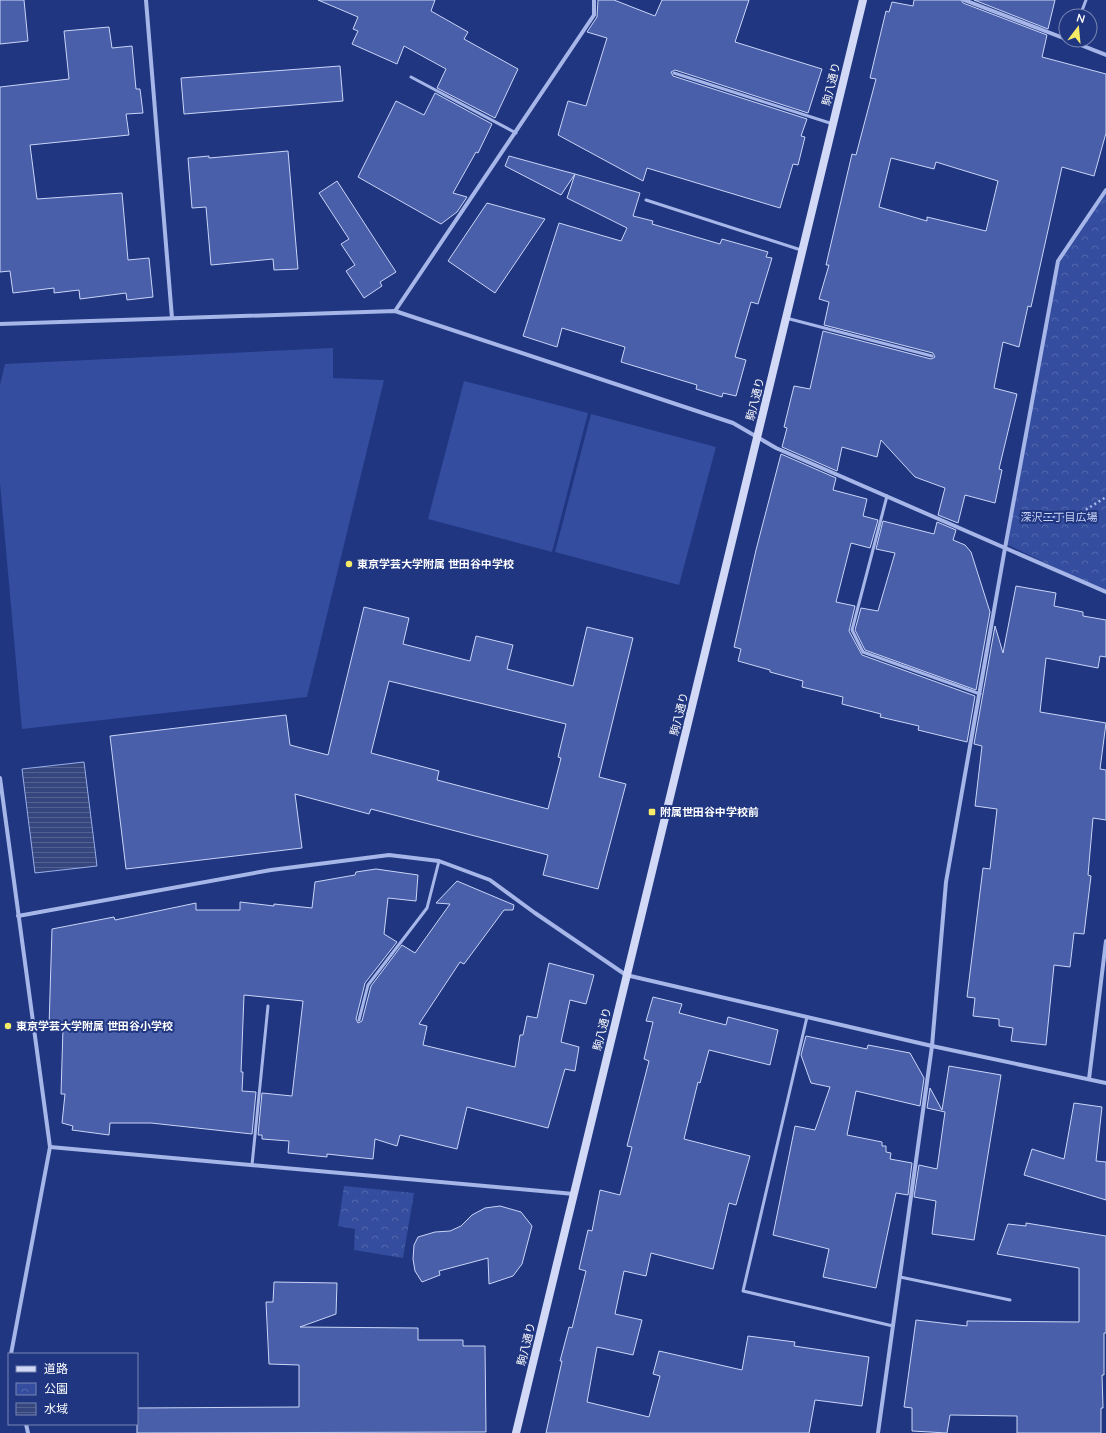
<svg xmlns="http://www.w3.org/2000/svg" width="1106" height="1433" viewBox="0 0 1106 1433" font-family="Mulish,'Noto Sans JP',sans-serif">
<defs>
<pattern id="park-crowns" width="20" height="18" patternUnits="userSpaceOnUse"><rect width="20" height="18" fill="#344d9f"/><path d="M2 6a3 3 0 1 1 6 0M12 15a3 3 0 1 1 6 0" fill="none" stroke="#5268ad"/></pattern>
<pattern id="water-rules" width="6" height="5" patternUnits="userSpaceOnUse"><rect width="6" height="5" fill="#35457d"/><path d="M0 2.5h6" fill="none" stroke="#536190"/></pattern>
</defs>
<rect width="100%" height="100%" fill="#203681"/>
<g fill="#344d9f">
<path d="M333 348V378L384 380 307 697 22 729 0 483V385L5 364Z"/>
<path d="M464 381 588 413 552 552 428 519Z"/>
<path d="M591 414 716 447 679 585 555 552Z"/>
</g>
<g fill="url(#park-crowns)">
<path d="M1106 190V592L1006 544 1058 261Z"/>
<path d="M344 1186 414 1193 403 1258 354 1250 355 1229 338 1226Z"/>
</g>
<path fill="url(#water-rules)" stroke="#9aaee9" d="M84 762 97 866 35 873 22 769Z"/>
<g fill="#495faa" stroke="#cad5f6" fill-rule="evenodd">
<path d="M0 0H24L28 41 0 44Z"/>
<path d="M318 0H435L431 11 468 32 464 39 518 69 495 118 437 88 446 69 404 46 397 64 352 44 358 31 353 29 358 17Z"/>
<path d="M598 0H614L655 16 662 0H749L735 42 822 69 808 113 675 70 671 72 673 76 807 119 801 136 805 137 798 165 793 164 780 208 647 168 643 181 558 135 568 101 586 106 607 38 587 32 597 17Z"/>
<path d="M914 0H961L963 3 1047 35 1042 57 1106 74V133L1094 176 1062 167 1031 307 1028 306 1019 347 1003 342 994 388 1017 394 999 469 1002 470 995 503 965 495 958 523 938 515 945 488 915 477 881 440 877 457 842 447 837 471 782 447 787 428 784 427 794 386 810 389 823 331 931 359 935 357 933 353 824 325 829 302 819 299 829 265H826L852 154 856 155 876 79 870 78 886 11 889 12 892 2 913 6ZM891 158 934 169 936 162 998 181 986 231 927 217V221L879 207Z"/>
<path d="M974 0H1055L1048 29Z"/>
<path d="M109 27 112 48 132 46 136 89H140L143 113 126 114 129 135 30 145 37 199 122 193 128 260 149 258 153 297 127 300 126 293 80 299 79 290 54 293V288L13 293 10 271 0 272V87L69 79 64 31Z"/>
<path d="M340 66 343 101 184 114 181 78Z"/>
<path d="M435 93 492 124 478 153 476 152 453 193 467 197 457 212 441 224 358 177 396 101 424 115Z"/>
<path d="M288 151 298 269 274 270 273 259 211 265 206 207 192 208 188 158 209 156V158Z"/>
<path d="M509 156 560 170 575 174 561 195 505 166Z"/>
<path d="M575 174 640 193 633 216 653 221 652 224 720 244 722 239 768 252 766 257 772 258 758 304 751 302 735 357 746 360 736 396 723 393 722 397 696 389 697 385 621 362 625 347 562 328 557 347 523 336 559 223 621 241 627 228 567 198Z"/>
<path d="M337 181 396 272 380 282 382 286 364 298 346 271 355 265 341 244 349 239 319 193Z"/>
<path d="M487 203 545 219 495 293 448 261Z"/>
<path d="M781 454 836 478 833 490 867 499 863 516 878 520 870 548 851 543 836 602 855 606 849 631 862 655 975 696 967 742 918 730 919 726 880 717 881 714 842 704 843 697 802 687 803 681 770 672V670L738 661 741 649 734 647 756 550Z"/>
<path d="M883 521 934 534 937 522 956 530 953 540 965 545 971 552 990 612 976 690 865 650 855 630 861 608 878 611 895 553 876 549Z"/>
<path d="M1016 586 1056 593 1054 606 1083 612V616L1106 620V657L1100 656 1098 668 1046 658 1040 712 1106 723 1100 769 1106 770V820L1093 818 1088 875 1091 876 1084 934 1074 933 1070 967 1054 965 1046 1045 1011 1041 1013 1028 999 1026V1019L973 1016 975 998 967 997 983 868 990 869 997 809 975 806 982 746 974 744 995 626 1003 653Z"/>
<path d="M364 607 409 618 403 644 470 661 476 636 513 645 507 669 573 686 587 627 633 638 599 777 626 784 598 889 543 875 548 855 371 809 369 814 295 794 302 848 126 869 110 736 286 715 290 745 328 755ZM389 681 566 724 558 757 561 758 548 809 437 780 439 771 371 753Z"/>
<path d="M376 869 418 875 416 901 388 898 384 934 397 942 365 983 356 1019 358 1023 362 1021 371 986 402 945 415 953 450 904 436 903 457 881 514 905 513 910H504L464 964 460 962 419 1024 427 1026 423 1045 515 1067 520 1035H523L527 1016 537 1018 549 963 594 975 586 1004 570 1000 561 1042 579 1047 575 1071 565 1069 548 1128 467 1107 457 1149 400 1135 397 1146 375 1139 373 1159 327 1154V1157L288 1153 289 1141 262 1139V1135H258L262 1093 292 1096 303 1001 244 995 241 1072H243L242 1091 256 1092 252 1134 151 1123H110L109 1135 72 1130 73 1126 62 1123 65 1094H61L63 1028 49 1027 52 929 114 917 115 920 196 903V910H240V902L274 906V904L312 908 315 882 355 875 356 872Z"/>
<path d="M653 997 682 1004 679 1013 726 1025 728 1017 778 1030 770 1065 709 1050 700 1083 698 1082 684 1139 750 1156 736 1205 729 1203 713 1269 651 1253 646 1276 624 1271 615 1314 642 1320 633 1355 597 1347 587 1402 649 1417 660 1376 653 1374 659 1351 742 1370 748 1336 795 1342 794 1346 869 1357 862 1406 815 1400 809 1433H546L562 1361H560L569 1327 572 1328 586 1271 579 1269 588 1230 592 1231 600 1190 620 1195 632 1147 627 1146 649 1061 644 1059 653 1022 646 1021Z"/>
<path d="M806 1036 867 1049 868 1045 910 1053 924 1078 920 1106 856 1091 847 1135 882 1142V1146H886V1152L891 1153 890 1159 912 1163 908 1195 896 1193 876 1288 823 1277 829 1249 773 1235 795 1126 815 1130 830 1087 811 1083 801 1055Z"/>
<path d="M949 1066 1001 1075 974 1240 932 1234 936 1201 914 1197 919 1165 937 1169 945 1112 927 1108 930 1088 942 1110Z"/>
<path d="M1074 1103 1102 1107 1096 1161 1106 1162V1200L1024 1175 1032 1149 1064 1159Z"/>
<path d="M500 1206 521 1212 532 1226 522 1264 513 1276 489 1284 488 1258 439 1271 440 1275 422 1282 415 1271 413 1259 414 1245 418 1237 435 1232 450 1231 461 1226 472 1215 485 1208Z"/>
<path d="M1026 1223 1106 1236V1333H1104V1375H1102L1103 1408H1101V1433H1017V1416L950 1415 947 1433 912 1431V1408L904 1407 916 1320 967 1326V1321L1079 1322V1268L997 1254 1008 1224 1026 1226Z"/>
<path d="M274 1282 337 1283 336 1314 300 1327 418 1328V1340H463V1346H485L486 1432 137 1433V1408L299 1407V1365L269 1364 266 1302H273Z"/>
</g>
<g fill="none" stroke-linecap="round" stroke-linejoin="round">
<path stroke="#a6b6e8" stroke-width="2.5" stroke-dasharray="2 3" stroke-linecap="butt" d="M1028 514 1046 517 1076 516 1106 497"/>
<g stroke="#a6b6e8" stroke-width="3">
<path d="M1080 16 1086 0"/>
<path d="M674 73 833 124"/>
<path d="M411 77 516 133"/>
<path d="M646 200 801 250"/>
<path d="M786 318 932 356"/>
<path d="M887 496 852 630 863 652 980 694"/>
<path d="M807 1017 743 1291 893 1326"/>
<path d="M359 1020 368 985 427 908 439 861"/>
<path d="M252 1165 268 1006"/>
<path d="M900 1277 1010 1300"/>
</g>
<g stroke="#a6b6e8" stroke-width="4">
<path d="M146 0 172 318"/>
<path d="M964 0 1066 39"/>
<path d="M1068 40 1106 55"/>
<path d="M395 311 594 15V0"/>
<path d="M0 324 395 311 733 423 776 448 1106 592"/>
<path d="M0 778 50 1147 11 1354"/>
<path d="M18 916 271 870 389 855 439 861 490 880 535 913 626 975 932 1046 1106 1083"/>
<path d="M1089 1079 1106 941"/>
<path d="M50 1147 574 1194"/>
<path d="M26 1424 28 1433"/>
<path d="M878 1433 932 1046 946 882 1005 548 1058 261 1106 190"/>
</g>
<path stroke="#d1d9f6" stroke-width="8" d="M516 1433 863 0"/>
</g>
<g fill="#f5eb67" stroke="#203681" stroke-width="1.5">
<circle cx="349" cy="564" r="4"/>
<rect x="648" y="808" width="8" height="8" rx="2"/>
<circle cx="8" cy="1026" r="4"/>
</g>
<g text-anchor="middle" stroke-width="4" stroke-linejoin="round" paint-order="stroke">
<g font-size="11" fill="#fff" stroke="#203681">
<text transform="translate(831 84) rotate(-76)" y="4">駒八通り</text>
<text transform="translate(755 399) rotate(-76)" y="4">駒八通り</text>
<text transform="translate(679 714) rotate(-76)" y="4">駒八通り</text>
<text transform="translate(602 1029) rotate(-76)" y="4">駒八通り</text>
<text transform="translate(526 1344) rotate(-76)" y="4">駒八通り</text>
</g>
<g font-size="11" fill="#cad5f6" stroke="#203681">
<text x="1059" y="521">深沢二丁目広場</text>
</g>
<g font-size="11" font-weight="bold" fill="#fff" stroke="#203681" text-anchor="start">
<text x="357" y="568">東京学芸大学附属 世田谷中学校</text>
<text x="660" y="816">附属世田谷中学校前</text>
<text x="16" y="1030">東京学芸大学附属 世田谷小学校</text>
</g>
</g>
<rect x="8" y="1353" width="130" height="72" fill="#203681" stroke="#7986b3"/>
<rect x="16" y="1366" width="20" height="6" fill="#d1d9f6" stroke="#7986b3"/>
<text x="44" y="1373" font-size="12" fill="#ffffff">道路</text>
<rect x="16" y="1383" width="20" height="12" fill="url(#park-crowns)" stroke="#7986b3"/>
<text x="44" y="1393" font-size="12" fill="#ffffff">公園</text>
<rect x="16" y="1403" width="20" height="12" fill="url(#water-rules)" stroke="#7986b3"/>
<text x="44" y="1413" font-size="12" fill="#ffffff">水域</text>
<g transform="translate(1078 28) rotate(16)"><circle r="19" fill="#203681" stroke="#7986b3"/>
<path d="M0-3L7 15L0 10L-7 15Z" fill="#f5eb67"/>
<text y="-6" font-size="11" font-weight="bold" text-anchor="middle" fill="#ffffff">N</text>
</g>
</svg>
